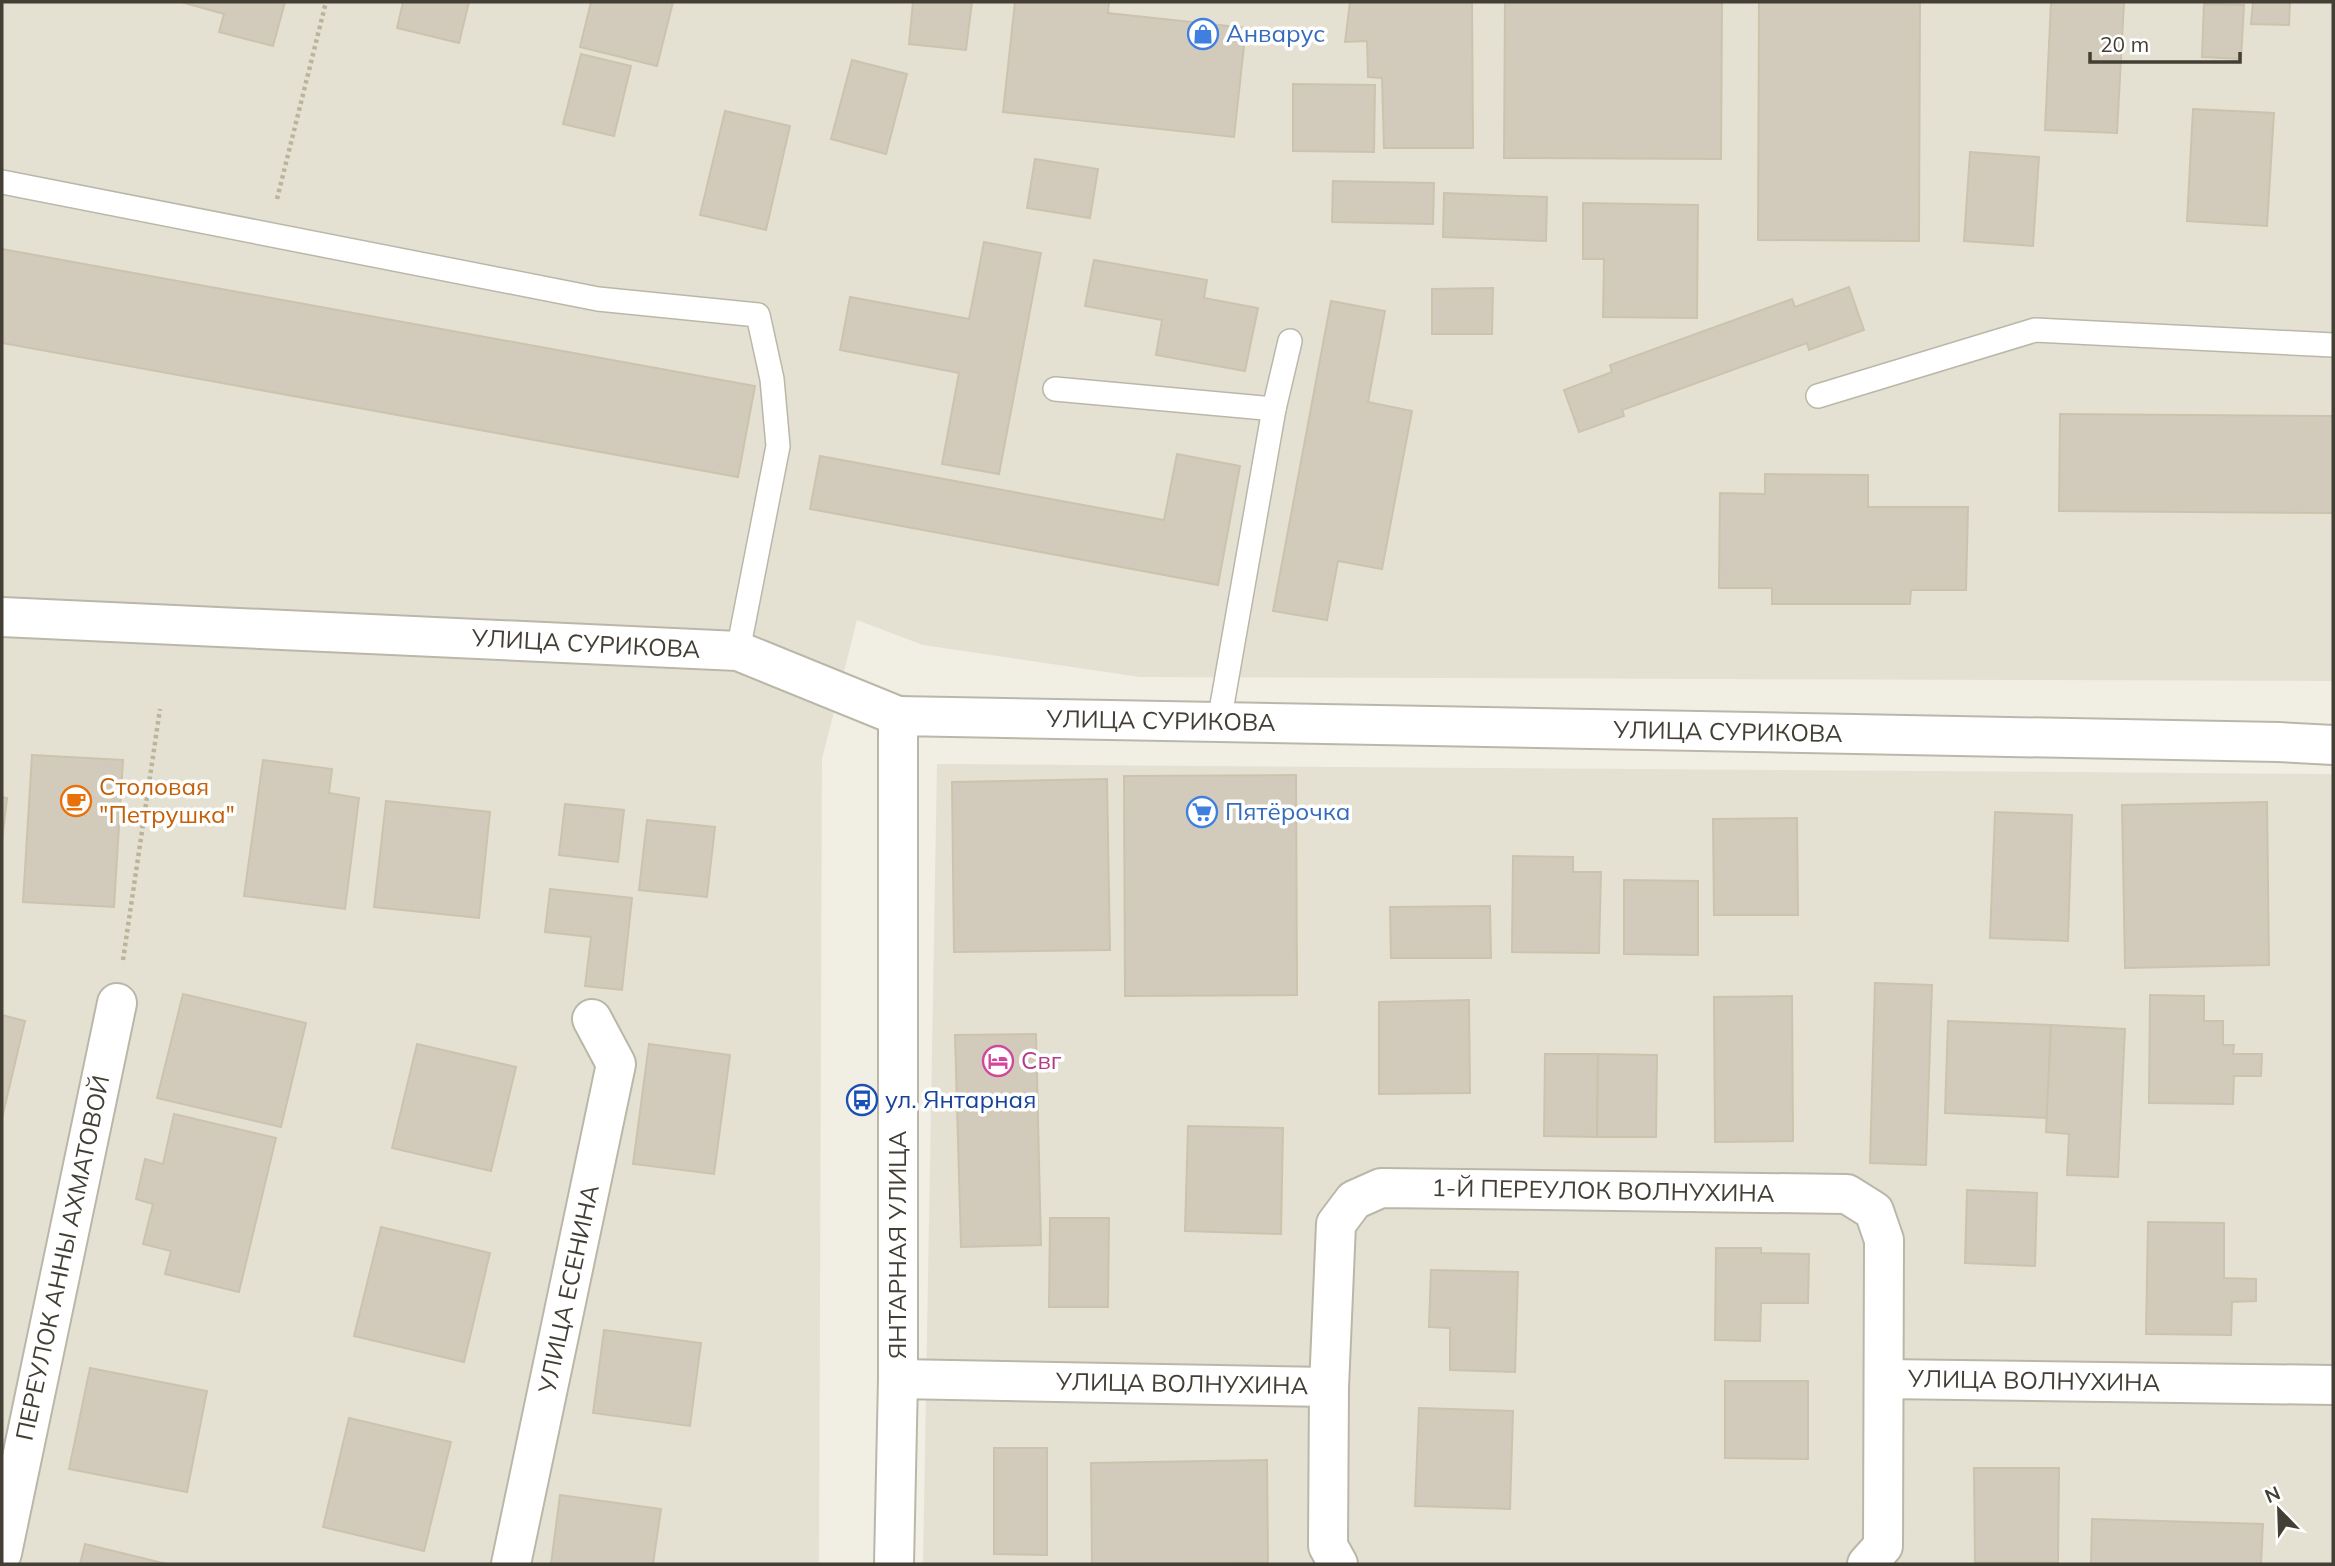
<svg xmlns="http://www.w3.org/2000/svg" width="2335" height="1566" viewBox="0 0 2335 1566" font-family="Mulish,sans-serif">
<rect width="100%" height="100%" fill="#f1eee4"/>
<g fill="#e4e1d3">
<path d="M2 2H2333V681L1140 677 923 645 857 620 822 759 819 1564H2Z"/>
<path d="M937 764 2333 774V1564H923Z"/>
</g>
<g fill="#d2cbbb" stroke="#ccc3ae" stroke-width="2">
<path d="M181 2H285L273 46 219 32 224 14Z"/>
<path d="M403 2H469L459 43 397 28Z"/>
<path d="M591 2H673L657 66 580 47Z"/>
<path d="M913 2H972L966 50 909 44Z"/>
<path d="M1015 2H1109L1108 13 1246 28 1234 137 1003 112Z"/>
<path d="M1350 2H1472L1473 148H1384L1382 78 1368 77 1367 41 1345 42Z"/>
<path d="M1505 2H1722L1721 159 1504 158Z"/>
<path d="M1759 2H1920L1919 241 1758 240Z"/>
<path d="M2051 2H2124L2117 133 2045 130Z"/>
<path d="M2253 2H2290L2289 25 2251 24Z"/>
<path d="M2204 4 2244 5 2241 59 2202 57Z"/>
<path d="M581 54 631 66 614 136 563 124Z"/>
<path d="M852 60 907 74 886 154 831 139Z"/>
<path d="M1293 84 1375 85 1374 152 1293 151Z"/>
<path d="M2193 109 2274 113 2267 226 2187 221Z"/>
<path d="M725 111 790 126 766 230 700 215Z"/>
<path d="M1970 152 2039 157 2033 246 1964 241Z"/>
<path d="M1035 159 1098 169 1090 218 1027 208Z"/>
<path d="M1333 181 1434 183 1433 224 1332 222Z"/>
<path d="M1444 193 1547 197 1546 241 1443 237Z"/>
<path d="M1583 203 1698 205 1697 318 1603 317 1604 259H1583Z"/>
<path d="M984 242 1041 253 999 474 942 464 959 373 840 350 850 297 969 319Z"/>
<path d="M2 249 755 386 738 477 2 343Z"/>
<path d="M1094 260 1207 280 1204 298 1258 308 1245 371 1156 355 1162 320 1085 306Z"/>
<path d="M1849 287 1864 330 1809 350 1807 343 1622 410 1624 416 1579 432 1564 390 1612 372 1610 365 1792 299 1795 307Z"/>
<path d="M1493 288 1492 334H1432V289Z"/>
<path d="M1331 301 1385 311 1368 402 1412 411 1382 569 1338 561 1327 620 1273 611Z"/>
<path d="M2060 414 2333 416V513L2059 511Z"/>
<path d="M1177 454 1240 466 1218 585 810 509 820 456 1164 520Z"/>
<path d="M1765 474 1868 475V507H1968L1966 590H1911L1910 604H1772V588H1719L1720 493 1765 494Z"/>
<path d="M32 755 123 760 114 907 23 902Z"/>
<path d="M263 760 332 769 329 793 359 798 345 909 244 896Z"/>
<path d="M1296 775 1297 995 1125 996 1124 776Z"/>
<path d="M1107 779 1110 950 954 952 952 782Z"/>
<path d="M2 797 7 798 2 841Z"/>
<path d="M386 801 490 812 479 918 374 907Z"/>
<path d="M2267 802 2269 965 2125 968 2122 805Z"/>
<path d="M565 804 624 810 618 862 559 855Z"/>
<path d="M1995 812 2072 815 2068 941 1990 938Z"/>
<path d="M1797 818 1798 915H1714L1713 819Z"/>
<path d="M647 820 715 827 707 897 639 890Z"/>
<path d="M1513 856 1573 857V872H1601L1599 953 1512 952Z"/>
<path d="M1624 880 1698 881V955L1624 954Z"/>
<path d="M550 889 632 898 622 990 585 986 591 937 545 932Z"/>
<path d="M1490 906 1491 958H1391L1390 907Z"/>
<path d="M1875 983 1932 985 1926 1165 1870 1163Z"/>
<path d="M183 994 306 1023 281 1127 157 1098Z"/>
<path d="M2150 995 2204 996V1021H2223V1045H2234L2233 1054H2262L2261 1076H2234L2233 1104 2149 1103Z"/>
<path d="M1792 996 1793 1141 1715 1142 1714 997Z"/>
<path d="M1469 1000 1470 1093 1379 1094V1002Z"/>
<path d="M2 1015 25 1021 2 1118Z"/>
<path d="M1948 1021 2051 1025 2047 1118 1945 1113Z"/>
<path d="M2051 1025 2125 1029 2118 1177 2067 1175 2069 1134 2046 1132Z"/>
<path d="M1036 1034 1041 1245 961 1247 955 1035Z"/>
<path d="M417 1044 516 1067 491 1171 392 1148Z"/>
<path d="M649 1044 730 1055 714 1174 633 1164Z"/>
<path d="M1545 1054H1598L1597 1137 1544 1136Z"/>
<path d="M1598 1054 1657 1055 1656 1137H1597Z"/>
<path d="M174 1114 276 1138 239 1292 165 1274 171 1251 143 1244 153 1204 136 1199 145 1159 163 1164Z"/>
<path d="M1188 1126 1283 1128 1281 1234 1185 1231Z"/>
<path d="M1967 1190 2037 1193 2035 1266 1965 1263Z"/>
<path d="M1050 1218H1109L1108 1307H1049Z"/>
<path d="M2148 1222 2224 1223V1278L2256 1279V1301L2232 1302 2231 1335 2146 1334Z"/>
<path d="M381 1227 490 1253 464 1362 354 1336Z"/>
<path d="M1716 1248H1761V1253L1809 1254 1808 1303H1761L1760 1341 1715 1340Z"/>
<path d="M1431 1270 1518 1272 1515 1372 1450 1370V1328L1429 1327Z"/>
<path d="M604 1330 701 1343 690 1426 593 1413Z"/>
<path d="M90 1368 207 1391 187 1492 69 1469Z"/>
<path d="M1725 1381H1808V1459L1725 1458Z"/>
<path d="M1419 1408 1513 1411 1510 1509 1415 1506Z"/>
<path d="M349 1418 451 1442 424 1551 323 1527Z"/>
<path d="M994 1448H1047V1555L994 1554Z"/>
<path d="M1267 1460 1268 1562 1092 1564 1091 1463Z"/>
<path d="M1974 1468H2059L2058 1562H1975Z"/>
<path d="M560 1495 661 1509 653 1564H551Z"/>
<path d="M2092 1519 2263 1524 2261 1564H2091Z"/>
<path d="M85 1544 167 1564H80Z"/>
</g>
<g fill="none" stroke-linecap="round" stroke-linejoin="round">
<g stroke="#bbb7a8" stroke-width="26">
<g id="service">
<path d="M2 182 598 299 758 315 772 379 778 446 738 651"/>
<path d="M1055 389 1274 409 1219 722"/>
<path d="M1818 396 2035 330 2333 345"/>
<path d="M1274 409 1290 341"/>
</g>
</g>
<g stroke="#bbb7a8" stroke-width="42">
<g id="minor">
<path d="M2 617 738 651 898 716"/>
<path d="M898 1379 1329 1387"/>
<path d="M1885 1379 2333 1385"/>
<path d="M2 1553 117 1003"/>
<path d="M511 1564 616 1064 592 1019"/>
<path d="M1338 1564 1328 1546 1329 1387 1336 1224 1354 1200 1381 1188 1847 1194 1874 1211 1884 1240 1883 1546 1867 1564"/>
</g>
</g>
<g stroke="#bbb7a8" stroke-width="42">
<path id="tertiary" d="M894 1564 898 1379V716L2278 742 2333 745"/>
</g>
<g stroke="#bcb49a" stroke-width="4.5" stroke-dasharray="3.5 3.5" stroke-linecap="butt">
<path d="M277 199 326 2"/>
<path d="M123 960 160 709"/>
</g>
<use href="#service" stroke="#fff" stroke-width="23"/>
<use href="#minor" stroke="#fff" stroke-width="38"/>
<use href="#tertiary" stroke="#fff" stroke-width="38"/>
</g>
<defs>
<g id="shop-ring" transform="scale(1.575)"><circle r="9.5" fill="#fff" stroke="#3f7fe0" stroke-width="1.5"/><path d="M-5-2.5h2.3a2.7 3.5 0 0 1 5.4 0H5L5.5 6h-11ZM-1.5-2.5h3a1.5 2.3 0 0 0-3 0Z" fill="#3f7fe0"/></g>
<g id="cafe-ring" transform="scale(1.575)"><circle r="9.5" fill="#fff" stroke="#e8710a" stroke-width="1.5"/><path d="M-5.5-4.5H6V0H3Q3 3.5 0 3.5H-2.5Q-5.5 3.5-5.5 0ZM3-3.2v2h1.7v-2ZM-6 4.5H4V6H-6Z" fill="#e8710a"/></g>
<g id="supermarket-ring" transform="scale(1.575)"><circle r="9.5" fill="#fff" stroke="#3f7fe0" stroke-width="1.5"/><path d="M-6-5.5h2.5l.6 2H6L4.5 2H-2.5L-4.4-4H-6ZM-1.5 3.2a1.3 1.3 0 1 0 .1 0ZM3 3.2a1.3 1.3 0 1 0 .1 0Z" fill="#3f7fe0"/></g>
<g id="hotel-ring" transform="scale(1.575)"><circle r="9.5" fill="#fff" stroke="#d1479c" stroke-width="1.5"/><path d="M-6-4.5h1.5V1H6V5H4.5V3h-9V5H-6ZM-4 0a1.8 1.8 0 1 1 3.6 0ZM.5 0V-2.5h3Q6-2.5 6 0Z" fill="#d1479c"/></g>
<g id="bus-ring" transform="scale(1.575)"><circle r="9.5" fill="#fff" stroke="#1a4fb4" stroke-width="1.5"/><path d="M-5-6H5V4H4V6H2V4H-2V6H-4V4H-5ZM-3.5-4V0h7V-4ZM-3.5 1.2v1.5H-2V1.2ZM2 1.2v1.5H3.5V1.2Z" fill="#1a4fb4"/></g>
</defs>
<g fill-rule="evenodd">
<use href="#shop-ring" x="1203" y="34"/>
<use href="#cafe-ring" x="76" y="801"/>
<use href="#supermarket-ring" x="1202" y="812"/>
<use href="#hotel-ring" x="998" y="1061"/>
<use href="#bus-ring" x="862" y="1100"/>
</g>
<g text-anchor="middle" stroke-width="7" stroke-linejoin="round" paint-order="stroke">
<g font-size="24" fill="#366cbe" stroke="#fff" text-anchor="start">
<text x="1226" y="42">Анварус</text>
<text x="1225" y="820">Пятёрочка</text>
</g>
<g font-size="24" fill="#433f35" stroke="#fff">
<text transform="translate(586 644) rotate(3)" y="8">УЛИЦА СУРИКОВА</text>
<text transform="translate(1161 721) rotate(1)" y="8">УЛИЦА СУРИКОВА</text>
<text transform="translate(1728 732) rotate(1)" y="8">УЛИЦА СУРИКОВА</text>
<text transform="translate(1603 1191) rotate(1)" y="8">1-Й ПЕРЕУЛОК ВОЛНУХИНА</text>
<text transform="translate(898 1245) rotate(-90)" y="8">ЯНТАРНАЯ УЛИЦА</text>
<text transform="translate(63 1258) rotate(-78)" y="8">ПЕРЕУЛОК АННЫ АХМАТОВОЙ</text>
<text transform="translate(569 1289) rotate(-78)" y="8">УЛИЦА ЕСЕНИНА</text>
<text transform="translate(2034 1381) rotate(1)" y="8">УЛИЦА ВОЛНУХИНА</text>
<text transform="translate(1182 1384) rotate(1)" y="8">УЛИЦА ВОЛНУХИНА</text>
</g>
<g font-size="24" fill="#c56008" stroke="#fff" text-anchor="start">
<text x="99" y="795">Столовая<tspan x="99" dy="28">"Петрушка"</tspan></text>
</g>
<g font-size="24" fill="#b23c85" stroke="#fff" text-anchor="start">
<text x="1021" y="1069">Свг</text>
</g>
<g font-size="24" fill="#164399" stroke="#fff" text-anchor="start">
<text x="885" y="1108">ул. Янтарная</text>
</g>
</g>
<rect width="2335" height="1566" fill="none" stroke="#433f35" stroke-width="7"/>
<g transform="translate(2279 1510) rotate(337)" stroke="#ffffff" stroke-width="5" paint-order="stroke">
<path d="M0-5L12 26L0 18L-12 26Z" fill="#433f35"/>
<text y="-10" font-size="19" font-weight="bold" text-anchor="middle" fill="#433f35">N</text>
</g>
<path d="M2090 52v10h150v-10" fill="none" stroke="#433f35" stroke-width="3.5"/>
<text x="2100" y="52" font-size="21" fill="#433f35" stroke="#ffffff" stroke-width="5" paint-order="stroke">20 m</text>
</svg>
